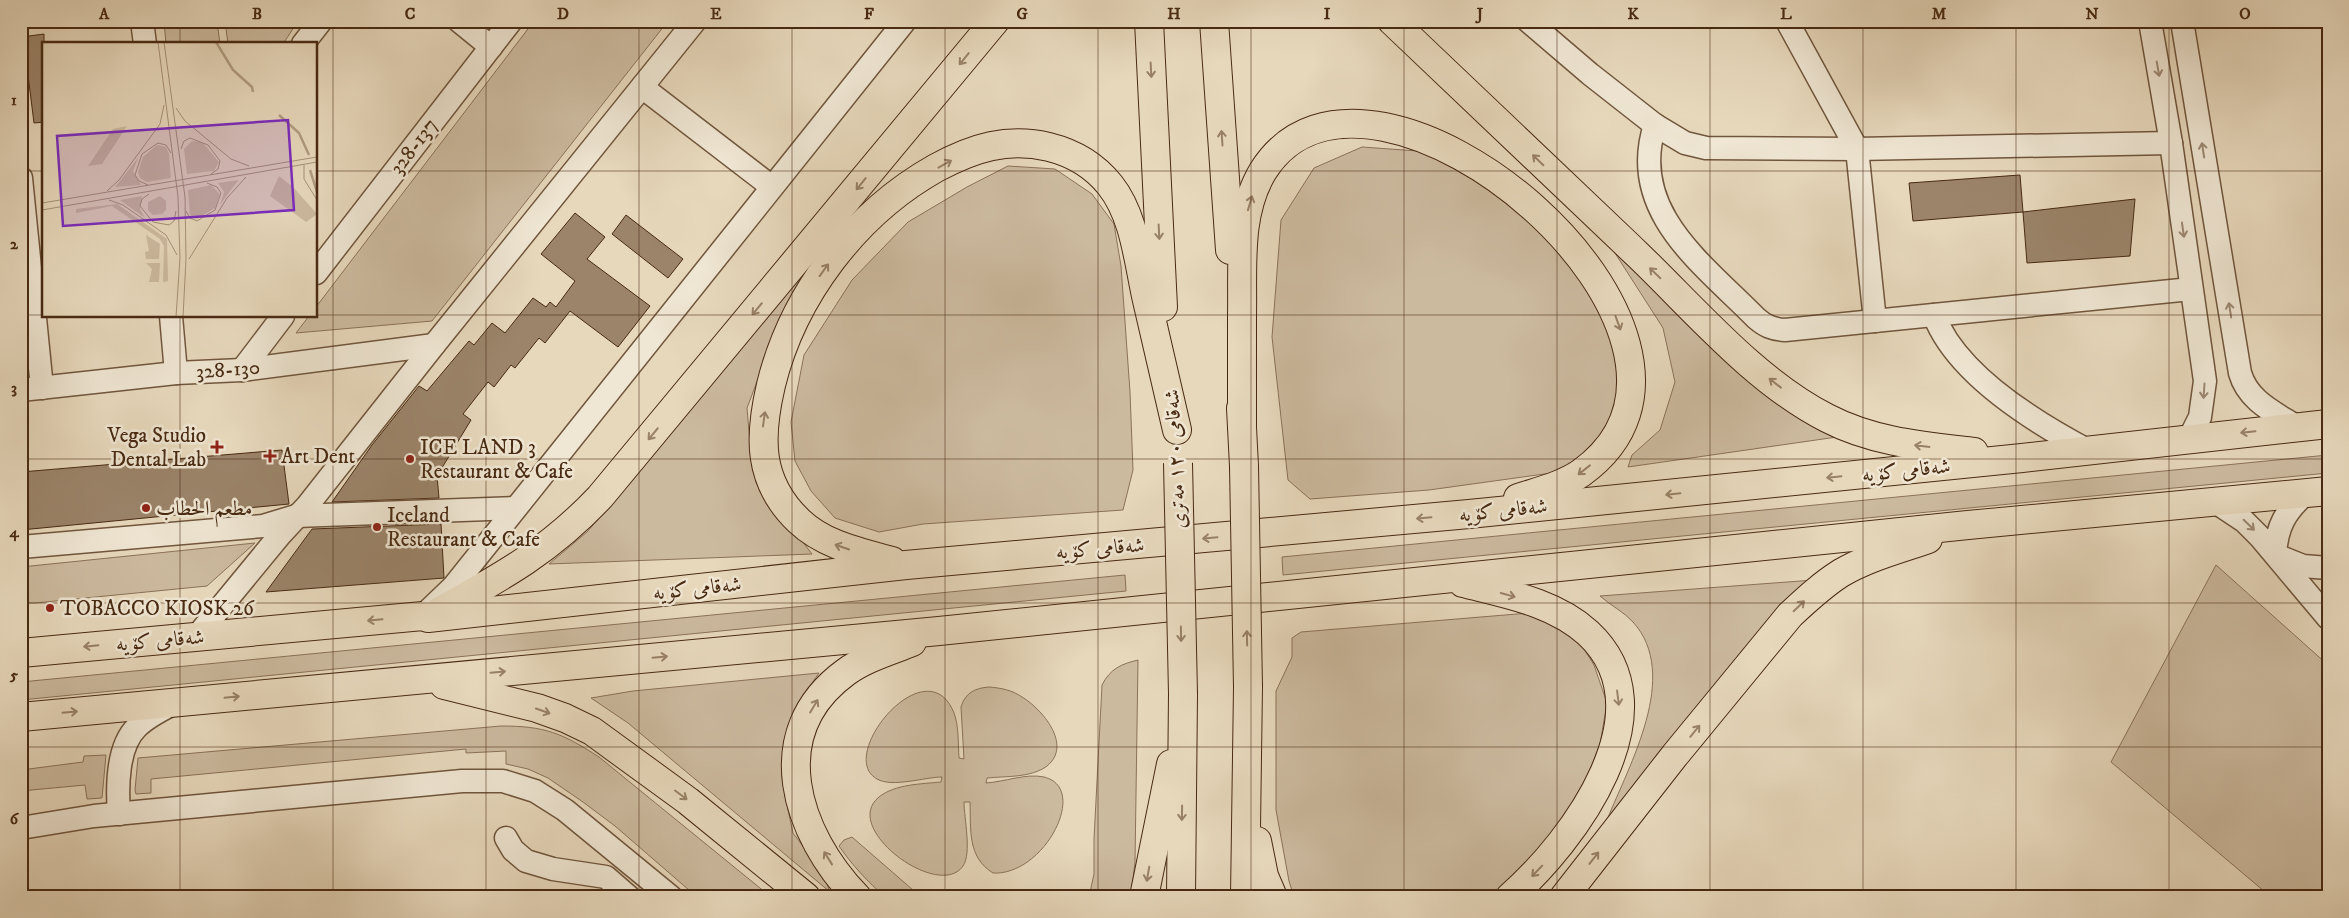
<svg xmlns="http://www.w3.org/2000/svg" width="2349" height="918" viewBox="0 0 2349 918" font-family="'IM FELL DW Pica',Amiri,serif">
<rect width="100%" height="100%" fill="#e7d8bc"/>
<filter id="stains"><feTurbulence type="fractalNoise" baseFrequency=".004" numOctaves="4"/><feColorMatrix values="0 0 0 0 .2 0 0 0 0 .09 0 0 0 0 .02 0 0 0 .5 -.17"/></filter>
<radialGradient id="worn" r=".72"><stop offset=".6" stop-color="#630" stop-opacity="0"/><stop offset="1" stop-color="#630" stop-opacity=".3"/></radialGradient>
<g fill="#ccba9f" stroke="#8a7258">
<path d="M164 21H217L220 44H166Z"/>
<path d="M225 21H298L283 44H228Z"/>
<path d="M534 21H668L432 321 296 333 309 316H316V307Z"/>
<path d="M1362 147 1418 151 1465 163 1558 235 1621 336V381L1607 428 1566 471 1429 490 1310 499 1288 480 1272 337 1281 220 1314 168Z"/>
<path d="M1008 166 1055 169 1092 194 1114 224 1121 266 1130 392 1133 470 1123 510 923 524 879 532 835 518 811 491 795 461 791 422 804 355 852 280 908 222 967 187Z"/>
<path d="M1606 239 1844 436 1628 467 1632 455 1660 430 1675 382 1663 328Z"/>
<path d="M820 246 829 252 775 334 747 408 750 444 787 521 812 554 549 564 587 532 652 456Z"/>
<path d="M21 322 27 372 21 373Z"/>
<path d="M2328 455V473L1283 575 1282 557Z"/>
<path d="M255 543 207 586 35 603H28L21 599V567Z"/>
<path d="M2216 565 2328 665V897H2271L2111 762Z"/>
<path d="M1125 575 1126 591 21 700V682Z"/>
<path d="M1814 580 1745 647 1607 820C1629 765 1681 675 1633 622 1624 612 1610 605 1600 596Z"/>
<path d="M1529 613 1572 630 1594 665 1607 703 1600 744 1587 777 1546 848 1498 892 1490 897H1294L1289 881 1276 810V691L1292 657V638L1301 632Z"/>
<path d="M1138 660 1135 862 1131 897H1089L1094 874V839L1102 685C1110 669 1121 664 1138 660Z"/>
<path d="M819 673 801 699 788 725 783 755 785 796 793 833 822 871 830 892 628 723 591 698 633 691Z"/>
<path d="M989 687C1001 688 1012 690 1022 697 1042 709 1073 745 1047 766 1031 778 1006 776 987 778L986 783C1004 782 1026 773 1044 777 1090 788 1044 876 993 873 967 857 971 829 970 802H964C964 818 972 853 963 866 939 901 840 828 879 797 895 784 922 784 941 782L942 777C925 777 892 788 877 779 835 756 927 645 954 713 959 726 958 744 959 758L964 759 961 707C965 693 975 688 989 687Z"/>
<path d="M501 726C545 726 562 733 599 757L771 897H697L615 826 583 802 548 778 528 769 506 764V751L466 753V749L151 779V793L136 794 135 790 138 758Z"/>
<path d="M106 755 102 798 87 799 85 785 21 791V770L83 762 84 756Z"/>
<path d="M852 837 921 897H885C868 882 852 865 839 846L844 840Z"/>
</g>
<g fill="#9b846a" stroke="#482a12">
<path d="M44 34V122L34 123 24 43 29 36Z"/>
<path d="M2020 175 2023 212 1913 221 1909 183Z"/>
<path d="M2135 199 2130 256 2027 263 2023 212Z"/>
<path d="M575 213 605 237 587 259 650 306 618 347 570 311 545 343 539 338 515 368 511 365 494 387 488 382 463 414 471 420 437 476 439 498 332 502 372 445 419 386 427 391 469 341 474 345 492 323 505 333 533 298 546 307 550 302 556 307 575 281 541 254Z"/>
<path d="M626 215 683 259 668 278 612 234Z"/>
<path d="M282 450 289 504 21 530V472Z"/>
<path d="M441 524 444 578 266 592 312 529Z"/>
</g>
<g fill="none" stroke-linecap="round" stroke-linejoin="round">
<g stroke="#70563c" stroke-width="25">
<g id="minor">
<path d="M142 21 145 44"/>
<path d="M459 21 491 47"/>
<path d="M1528 21 1590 74 1655 125 1685 143 1706 148 1857 149 2171 143"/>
<path d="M1787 21 1857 149 1875 321"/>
<path d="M2150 21 2171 143 2205 381 2200 417 2189 439"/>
<path d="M2182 21 2240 373C2248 401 2274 412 2297 427"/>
<path d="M303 44 321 21"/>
<path d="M642 87 772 187"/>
<path d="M1655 125C1627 211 1703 264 1756 318 1765 326 1772 329 1785 330L2191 289"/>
<path d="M21 178 42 388"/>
<path d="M316 273 511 21"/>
<path d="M1934 315C1956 374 2036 423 2089 451"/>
<path d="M171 316 176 373"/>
<path d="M242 370 283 316"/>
<path d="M21 390 176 373 242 370 434 345"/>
<path d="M2217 503 2244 521 2260 537 2328 618"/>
<path d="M21 547 263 526 296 516 515 508"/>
<path d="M2275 554C2277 526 2285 512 2306 493"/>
<path d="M2278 556 2303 566 2328 568"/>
<path d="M429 610 453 587 905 21"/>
<path d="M197 636 280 535 307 506 434 345 695 21"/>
<path d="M119 814C117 788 117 746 137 727 147 717 161 710 173 704"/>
<path d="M21 828 94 816 462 781H503L535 791 565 810 671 897"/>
<path d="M506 838 513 850 526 861 553 869 606 877 629 897"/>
</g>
</g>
<g stroke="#482a12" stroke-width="30">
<g id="highway">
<path d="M1149 21 1163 307"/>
<path d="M1214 21 1230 250"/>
<path d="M1392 21C1474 99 1557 177 1639 256 1696 311 1756 382 1827 418 1873 442 1923 446 1974 452"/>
<path d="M1241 408 1244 466"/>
<path d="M1242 426C1242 389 1242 352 1242 316 1243 267 1237 214 1263 171 1370 0 1770 338 1581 473 1562 486 1539 491 1518 498"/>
<path d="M892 561C859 552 824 545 799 521 757 481 759 436 771 385 793 295 856 213 936 168 973 148 1007 137 1049 147 1073 153 1094 165 1110 185 1134 215 1138 259 1146 296 1156 341 1167 385 1177 430"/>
<path d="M1463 583C1506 594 1554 602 1588 633 1671 710 1574 841 1510 897"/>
<path d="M440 611C503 576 549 551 600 497L995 21"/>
<path d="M21 653 423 616 428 618 906 565 1469 514 2022 458 2328 424"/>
<path d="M444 685 537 708 565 718 592 731 688 801 806 897"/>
<path d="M21 717 939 631 1968 525 2328 491"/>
<path d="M1257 841 1264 876 1273 897"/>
<path d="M857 897C796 834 762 733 846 672 865 658 890 651 912 642"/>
<path d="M1144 897 1171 764"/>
<path d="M1181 897 1183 694"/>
<path d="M1245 897 1248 687"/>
<path d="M1564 897 1675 755 1790 615C1806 600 1822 585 1841 573 1868 557 1900 549 1928 539"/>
</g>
</g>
<use href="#minor" stroke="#efe6d3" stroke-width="22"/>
<use href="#highway" stroke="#e7d8bc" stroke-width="28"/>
<g stroke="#482a12" stroke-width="30" stroke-linecap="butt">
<g id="highway-bridge">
<path d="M1178 463 1183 694"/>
<path d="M1244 466 1248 687"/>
</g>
</g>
<use href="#highway-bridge" stroke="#e7d8bc" stroke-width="28"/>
</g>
<defs><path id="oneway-shaft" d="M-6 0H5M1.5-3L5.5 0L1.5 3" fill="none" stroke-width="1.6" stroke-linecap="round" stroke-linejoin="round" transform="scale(1.25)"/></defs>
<g stroke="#988167">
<use href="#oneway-shaft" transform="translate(964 59) rotate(129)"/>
<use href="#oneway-shaft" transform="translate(1151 70) rotate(87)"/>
<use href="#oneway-shaft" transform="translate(1222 138) rotate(-94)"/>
<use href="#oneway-shaft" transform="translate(1538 160) rotate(-136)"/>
<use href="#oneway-shaft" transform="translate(945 164) rotate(-29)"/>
<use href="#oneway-shaft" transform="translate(861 184) rotate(129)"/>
<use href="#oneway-shaft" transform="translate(1250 203) rotate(-74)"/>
<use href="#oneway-shaft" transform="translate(1159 232) rotate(87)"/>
<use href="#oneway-shaft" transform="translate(824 270) rotate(-54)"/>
<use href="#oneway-shaft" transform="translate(1655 273) rotate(-136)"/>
<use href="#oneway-shaft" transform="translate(757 309) rotate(130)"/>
<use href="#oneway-shaft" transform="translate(1618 323) rotate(70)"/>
<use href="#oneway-shaft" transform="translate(1775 383) rotate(-142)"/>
<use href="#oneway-shaft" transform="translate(764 419) rotate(-82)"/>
<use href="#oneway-shaft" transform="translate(2248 432) rotate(174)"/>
<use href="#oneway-shaft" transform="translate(653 434) rotate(130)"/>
<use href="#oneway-shaft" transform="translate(1922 446) rotate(-173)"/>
<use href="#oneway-shaft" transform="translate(1584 470) rotate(142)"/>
<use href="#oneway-shaft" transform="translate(1834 477) rotate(174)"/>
<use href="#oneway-shaft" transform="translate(1673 494) rotate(174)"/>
<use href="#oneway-shaft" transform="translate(1424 518) rotate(175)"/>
<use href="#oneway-shaft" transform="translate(1210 538) rotate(175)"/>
<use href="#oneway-shaft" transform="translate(842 547) rotate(-161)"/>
<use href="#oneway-shaft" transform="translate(1508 595) rotate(15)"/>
<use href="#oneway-shaft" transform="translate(1799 606) rotate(-44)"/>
<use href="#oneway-shaft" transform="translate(375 620) rotate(175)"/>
<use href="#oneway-shaft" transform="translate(1181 634) rotate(89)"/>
<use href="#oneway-shaft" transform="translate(1247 638) rotate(-91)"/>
<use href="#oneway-shaft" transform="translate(91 646) rotate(174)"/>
<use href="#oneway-shaft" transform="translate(660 657) rotate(-5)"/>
<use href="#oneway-shaft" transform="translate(498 672) rotate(-5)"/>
<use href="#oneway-shaft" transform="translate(232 697) rotate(-6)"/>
<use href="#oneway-shaft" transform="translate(1618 698) rotate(83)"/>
<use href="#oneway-shaft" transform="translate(814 706) rotate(-59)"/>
<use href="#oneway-shaft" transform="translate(543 711) rotate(19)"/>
<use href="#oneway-shaft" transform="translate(70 712) rotate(-5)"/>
<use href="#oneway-shaft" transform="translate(1695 731) rotate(-51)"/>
<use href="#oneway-shaft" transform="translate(681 795) rotate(37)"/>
<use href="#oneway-shaft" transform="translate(1182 813) rotate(91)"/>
<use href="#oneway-shaft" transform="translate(828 858) rotate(-122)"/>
<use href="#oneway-shaft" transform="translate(1594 858) rotate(-52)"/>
<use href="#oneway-shaft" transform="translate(1537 871) rotate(134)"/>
<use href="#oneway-shaft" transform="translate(1148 874) rotate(100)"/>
</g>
<g stroke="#9c8872">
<use href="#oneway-shaft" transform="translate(2158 69) rotate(80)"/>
<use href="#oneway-shaft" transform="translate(2203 150) rotate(-99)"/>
<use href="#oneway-shaft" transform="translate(2183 230) rotate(82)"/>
<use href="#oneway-shaft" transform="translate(2230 310) rotate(-99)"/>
<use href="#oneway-shaft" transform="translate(2204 391) rotate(94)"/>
<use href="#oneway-shaft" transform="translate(2249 525) rotate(44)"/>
</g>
<path fill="none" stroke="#482a12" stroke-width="1" stroke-opacity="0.55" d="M180 21V44M333 21V897M486 21V897M639 21V897M792 21V897M945 21V897M1098 21V897M1251 21V897M1404 21V897M1557 21V897M1710 21V897M1863 21V897M2016 21V897M2169 21V897M21 171H44M316 171H2328M21 315H44M316 315H2328M180 316V897M21 459H2328M21 603H2328M21 747H2328"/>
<g fill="#8f2418" stroke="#efe6d3" stroke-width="2">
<path d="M214.5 439.5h5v5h5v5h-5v5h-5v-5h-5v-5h5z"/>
<path d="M267.5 448.5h5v5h5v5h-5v5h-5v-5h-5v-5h5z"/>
<circle cx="410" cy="459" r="5"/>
<circle cx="146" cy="508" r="5"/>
<circle cx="377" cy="527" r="5"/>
<circle cx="50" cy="608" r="5"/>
</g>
<g text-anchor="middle" stroke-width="5" stroke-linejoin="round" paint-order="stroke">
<g font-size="21" fill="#482a12" stroke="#efe6d3">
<text transform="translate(413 146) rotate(-53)" y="7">328-137</text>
<text transform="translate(228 369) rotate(-4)" y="7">328-130</text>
<text transform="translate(1175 459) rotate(-93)" y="7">شەقامی ١٢٠ مەتری</text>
<text transform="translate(1906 470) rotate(-6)" y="7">شەقامی کۆیە</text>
<text transform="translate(1503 510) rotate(-6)" y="7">شەقامی کۆیە</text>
<text transform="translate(1100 548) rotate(-5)" y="7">شەقامی کۆیە</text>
<text transform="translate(697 588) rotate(-6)" y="7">شەقامی کۆیە</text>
<text transform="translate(160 640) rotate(-5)" y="7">شەقامی کۆیە</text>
</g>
<g font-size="21" fill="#482a12" stroke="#efe6d3" text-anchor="start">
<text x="206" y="442" text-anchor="end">Vega Studio<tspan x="206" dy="24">Dental Lab</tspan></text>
<text x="420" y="454">ICE LAND 3<tspan x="420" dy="24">Restaurant &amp; Cafe</tspan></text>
<text x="281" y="463">Art Dent</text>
<text x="156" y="515">مطعم الحطاب</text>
<text x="387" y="522">Iceland<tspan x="387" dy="24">Restaurant &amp; Cafe</tspan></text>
<text x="60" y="615">TOBACCO KIOSK 26</text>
</g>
</g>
<g transform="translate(42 42)">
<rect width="275" height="275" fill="#e7d8bc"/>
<path d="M85 84 60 122 46 124 71 87ZM150 99 160 100 177 120 172 129 145 132 142 107ZM115 103 124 105 127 112 129 136 105 140 98 136 96 130 101 115ZM96 116 91 129 99 143 73 145ZM237 134 251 145 275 172 264 180 228 154ZM197 138 191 145 178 163 182 150 176 141ZM169 143 178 152 173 166 155 177 148 173 146 148ZM100 154 98 167 103 176 78 158ZM118 154 124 159V168L120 172 111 173 106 168V160ZM75 162 125 197 126 239 121 240 122 204 118 197 70 164 34 171V167ZM104 193 118 202 117 217H104L103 210 107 209ZM104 221H118L117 240H107L110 227Z" fill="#ccba9f"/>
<path fill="none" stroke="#b19d82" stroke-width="2.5" d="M174 0 191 28 210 45 211 50M237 73 257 91 267 113M268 128 275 150"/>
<path fill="none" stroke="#a79278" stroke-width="1" d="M116 0 136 155 138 216 134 275M122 0 143 155 144 217 141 275M134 66 143 79 189 117 207 124M139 107 142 99 148 96 166 103 178 119 176 127 169 132M262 123V137L275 158M106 143 97 139 93 133 100 112 116 101 124 103 129 111M65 149 77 138 118 82 122 63M107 152 100 157 98 164 111 180 127 183 132 179 134 169M67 158 81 163 124 193 135 213M0 161 275 115M0 168 275 120M144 169 148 176 155 179 173 168 179 151 175 145 165 141M147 217 185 156 204 135"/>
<path fill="#7b2cbf" fill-opacity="0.15" stroke="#7b2cbf" stroke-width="2.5" d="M246 78 252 168 21 184 15 94Z"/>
<rect width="275" height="275" fill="none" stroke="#482a12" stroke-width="2.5"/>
</g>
<rect width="2349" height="918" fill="none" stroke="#e7d8bc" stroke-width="55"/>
<rect x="28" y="28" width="2294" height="862" fill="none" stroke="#482a12" stroke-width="2"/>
<g font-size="16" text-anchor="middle" font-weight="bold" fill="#482a12">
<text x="104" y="19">A</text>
<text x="257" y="19">B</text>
<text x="410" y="19">C</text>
<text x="563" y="19">D</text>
<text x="716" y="19">E</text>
<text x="869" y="19">F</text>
<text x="1022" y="19">G</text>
<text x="1174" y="19">H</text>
<text x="1327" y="19">I</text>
<text x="1480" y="19">J</text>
<text x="1633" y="19">K</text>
<text x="1786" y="19">L</text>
<text x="1939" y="19">M</text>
<text x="2092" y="19">N</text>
<text x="2245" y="19">O</text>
<text x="14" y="105">1</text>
<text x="14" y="249">2</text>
<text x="14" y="393">3</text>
<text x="14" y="537">4</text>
<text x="14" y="680">5</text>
<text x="14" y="824">6</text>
</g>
<rect width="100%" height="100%" filter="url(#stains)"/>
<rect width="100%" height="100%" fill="url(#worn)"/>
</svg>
